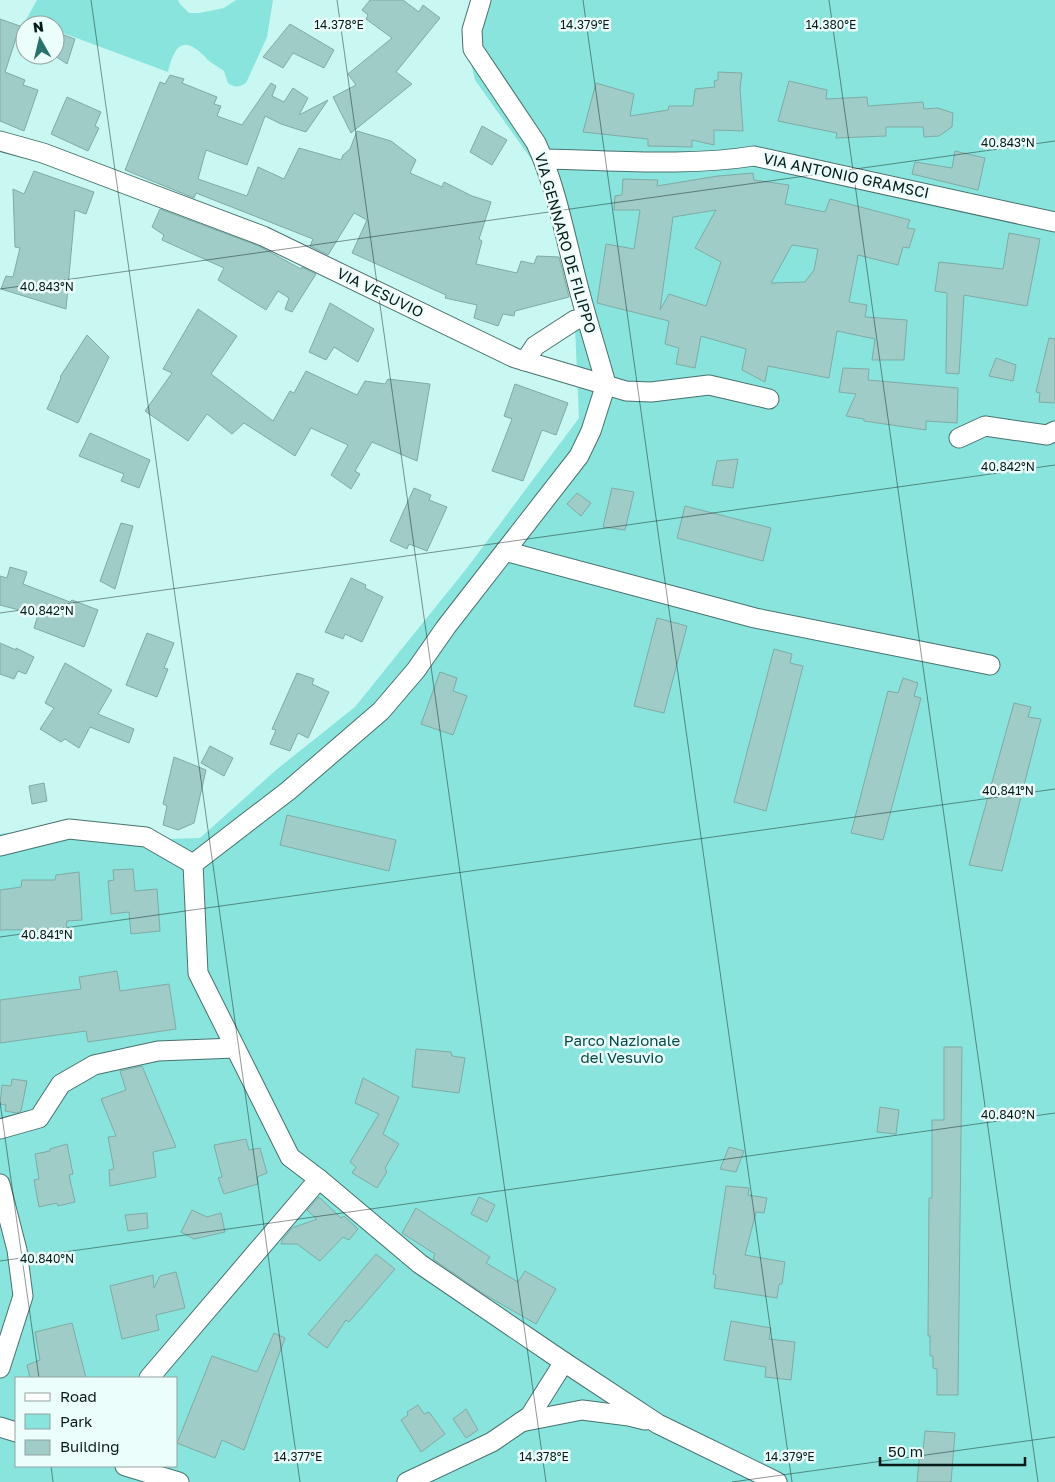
<svg xmlns="http://www.w3.org/2000/svg" width="1055" height="1482" viewBox="0 0 1055 1482" font-family="'Golos Text',sans-serif">
<rect width="100%" height="100%" fill="#c9f7f2"/>
<g fill="#88e4dc" fill-rule="evenodd">
<path d="M37 0H178L180 4 189 13H199L224 8 236 0H273L267 37 246 83C239 87 235 88 228 83L224 71C219 67 212 64 208 60 185 35 175 42 168 72L55 30V25H40L26 20Z"/>
<path d="M470 0H1055V1482H0V834L58 826H134L170 839 200 838 276 770 355 707 467 568 579 418 574 304 539 170 475 80 464 34ZM16 1378H176V1466H16Z"/>
</g>
<g fill="#9fccc7" stroke="#7faba6" fill-rule="evenodd">
<path d="M370 0H403L419 12 423 5 440 18 396 72 412 84 351 133 333 97 356 85 348 74 392 38 366 19 368 15 362 10Z"/>
<path d="M0 19 20 26 5 72 25 80 23 85 38 90 24 131 0 121Z"/>
<path d="M290 24 334 50 324 68 293 53 283 68 263 57Z"/>
<path d="M59 33 75 39 67 64 55 56V43Z"/>
<path d="M718 72 742 73 740 88 743 131 714 130V145L692 140V147L648 146V139L583 132 596 83 634 94 630 116 668 110 669 106H693L695 89 715 87 714 81 718 80Z"/>
<path d="M170 75 184 79 182 83 217 97 214 104 221 106 217 116 242 125 271 83 276 86 272 96 284 102 293 88 308 98 299 115 328 100 306 132 281 124 265 116 247 165 206 150 198 179 247 196 258 167 284 179 299 148 341 160 343 155 350 149 357 131 391 141 416 160 410 173 442 187 444 182 472 196 491 202 479 239 482 241 476 264 517 273 521 261 534 264 537 256 559 257 569 297 515 311 514 316 503 314 498 326 474 318 477 305 445 298 446 295 352 253 367 220 354 213 328 255 310 246 313 239 196 193 194 198 125 170 160 82 165 84Z"/>
<path d="M789 81 827 90 826 99 867 97 868 106 923 102 924 109 938 108 953 113 952 127 939 136 924 137 923 127H886V136L836 138 837 133 778 121Z"/>
<path d="M67 97 101 112 95 126 99 128 88 151 51 134Z"/>
<path d="M482 126 507 140 492 165 470 152Z"/>
<path d="M955 151 985 158 978 190 912 174 915 162 952 168Z"/>
<path d="M34 171 94 192 86 214 75 210 66 309 1 289 6 276 13 277 20 248 15 247 13 189 24 194Z"/>
<path d="M753 173 754 180 789 185 785 204 825 212 830 199 910 220 907 228 915 229 909 248 903 247 898 265 858 255 849 302 867 305 865 317 907 320 904 360H872L875 339 837 331 829 378 768 366 765 382 742 370 746 349 701 336 695 368 676 364 679 348 665 344 669 321 597 303 606 244 634 249 640 210H614L615 196 622 195 623 179 658 180 657 186 718 176ZM716 210 695 248 721 262 706 306 669 294 660 310 673 217ZM792 245 818 249 814 270 805 282 771 283Z"/>
<path d="M160 209 259 246 301 269 302 267 316 274 292 312 285 309 289 298 278 291 266 310 218 280 224 268 162 240 164 235 152 227Z"/>
<path d="M1009 233 1040 239 1027 306 964 295 959 374 946 373 947 293 935 291 939 262 1003 269Z"/>
<path d="M330 303 374 329 358 362 334 347 326 360 309 352Z"/>
<path d="M198 309 237 336 211 374 273 421 290 391 294 393 306 371 357 395 365 381 385 384 388 379 430 384 417 461 372 442 355 471 360 474 351 489 331 475 348 445 311 428 295 456 244 423 232 434 207 414 188 441 145 411 172 373 163 369Z"/>
<path d="M87 335 109 357 78 423 47 409 61 378 60 377Z"/>
<path d="M1049 338 1055 339V403L1039 402 1040 393 1036 392Z"/>
<path d="M996 358 1016 365 1013 381 989 376Z"/>
<path d="M843 368 869 369 868 380 958 388 957 423 926 421V430L864 421V419L846 416 856 394 839 392Z"/>
<path d="M515 384 568 403 556 435 542 430 523 481 492 471 512 419 504 416Z"/>
<path d="M90 433 150 460 139 488 121 481 124 474 79 456Z"/>
<path d="M738 459 733 488 712 485 717 461Z"/>
<path d="M414 488 431 495 429 500 447 507 427 551 409 544 407 549 390 541Z"/>
<path d="M612 488 634 492 625 530 603 527Z"/>
<path d="M577 493 591 503 581 516 567 504Z"/>
<path d="M685 506 771 528 763 561 677 538Z"/>
<path d="M121 523 133 526 115 589 100 581Z"/>
<path d="M10 567 27 572 23 584 70 602 72 600 98 610 84 647 34 628 38 615 0 605V576L7 578Z"/>
<path d="M351 578 366 585 365 588 383 597 362 642 345 634 343 639 325 632Z"/>
<path d="M657 618 687 626 664 713 634 706Z"/>
<path d="M147 633 174 643 164 668 168 669 157 697 126 685Z"/>
<path d="M0 643 16 650V648L34 657 26 674 18 671 14 679 0 674Z"/>
<path d="M774 649 792 654 790 663 803 666 766 811 734 802Z"/>
<path d="M65 663 112 690 98 714 134 729 129 743 90 727 79 748 65 739 61 742 40 729 54 708 45 703Z"/>
<path d="M440 672 457 678 453 691 467 696 453 735 421 724Z"/>
<path d="M297 673 314 679 312 684 329 692 308 738 298 733 290 751 270 744 276 730 272 729Z"/>
<path d="M903 678 918 683 914 696 921 698 883 840 851 833 888 691 898 693Z"/>
<path d="M1014 703 1031 707 1028 717 1041 719 1002 871 969 865Z"/>
<path d="M210 746 233 758 224 776 201 763Z"/>
<path d="M174 757 206 770 194 823 178 830 163 825 167 806 163 804Z"/>
<path d="M44 783 47 801 32 804 29 786Z"/>
<path d="M287 815 396 840 389 871 280 845Z"/>
<path d="M133 869 135 891 157 889 160 931 131 934 129 912 111 914 108 881 114 880 113 870Z"/>
<path d="M79 872 82 920 67 921 66 929 0 930V890L21 887 22 880H55L56 875Z"/>
<path d="M117 971 120 991 169 984 176 1029 88 1042 86 1031 0 1043V1000L81 989 79 977Z"/>
<path d="M944 1047H962L958 1395H937V1369L933 1368V1356H930V1336H928L929 1198H932V1120H944Z"/>
<path d="M416 1049 451 1052 452 1056 465 1058 459 1093 412 1087Z"/>
<path d="M142 1066 176 1147 153 1152 156 1177 110 1186 109 1170 114 1169 108 1137 116 1136 101 1099 126 1090 120 1071Z"/>
<path d="M363 1078 399 1097 383 1134 399 1144 385 1168 387 1172 377 1188 352 1173 356 1167 350 1162 379 1114 355 1103Z"/>
<path d="M12 1079 27 1081 21 1111 17 1113 5 1111 6 1105 0 1104 2 1085 11 1086Z"/>
<path d="M880 1107 899 1110 896 1134 877 1132Z"/>
<path d="M246 1139 249 1150 260 1148 267 1173 257 1177 258 1184 224 1194 218 1178 222 1177 214 1145Z"/>
<path d="M67 1144 73 1174 69 1175 75 1202 58 1206 57 1203 39 1207 34 1180 39 1179 35 1154 50 1151V1149Z"/>
<path d="M729 1147 744 1151 736 1172 720 1169Z"/>
<path d="M726 1186 749 1188 748 1195 767 1198 764 1213 756 1212 745 1255 785 1262 782 1284H779L777 1298 714 1288 716 1275 713 1274Z"/>
<path d="M319 1197 341 1218 344 1216 358 1229 349 1240 343 1237 320 1261 297 1244H281L283 1239 292 1228 317 1219 307 1210Z"/>
<path d="M479 1197 495 1205 487 1222 471 1214Z"/>
<path d="M416 1208 490 1257 486 1263 518 1282 525 1271 556 1289 536 1324 482 1293 433 1259 435 1254 402 1233Z"/>
<path d="M192 1210 207 1217 221 1213 225 1232 194 1239 181 1232Z"/>
<path d="M147 1213 148 1228 128 1231 125 1215Z"/>
<path d="M376 1254 395 1269 349 1322 346 1320 327 1348 308 1334Z"/>
<path d="M176 1272 185 1308 156 1315 159 1330 122 1339 110 1286 153 1275 154 1288 160 1276Z"/>
<path d="M731 1321 771 1328 769 1339 795 1342 791 1380 765 1377 766 1367 724 1360Z"/>
<path d="M72 1323 86 1378H30L27 1365 40 1360 35 1332Z"/>
<path d="M274 1333 285 1338 244 1450 222 1440 215 1458 177 1443 212 1356 257 1372Z"/>
<path d="M418 1405 424 1414 429 1412 445 1434 421 1452 401 1420 408 1415 407 1412Z"/>
<path d="M466 1409 478 1430 466 1438 453 1419Z"/>
<path d="M925 1431 955 1433 951 1482H917L920 1450 923 1451Z"/>
</g>
<g fill="none" stroke-linecap="round" stroke-linejoin="round">
<g stroke="#48726e" stroke-width="21">
<g id="minor">
<path d="M481 0 472 30 473 49 536 143C555 184 564 231 575 274 584 311 596 348 606 384"/>
<path d="M0 141 43 153 263 236 515 358 626 391 651 392 709 385 769 399"/>
<path d="M544 159C613 160 685 167 754 156L1055 222"/>
<path d="M525 361 535 346 575 320 586 318"/>
<path d="M606 384 591 431 579 456 446 627 416 670 381 711 288 791 193 864 198 973 290 1157 319 1179 420 1264 564 1362 658 1424 777 1482"/>
<path d="M959 438 985 426 1047 435 1055 431"/>
<path d="M505 551 755 618 990 665"/>
<path d="M0 846 69 829 146 837 193 864"/>
<path d="M0 1129 39 1118 61 1084 94 1065 158 1051 235 1048"/>
<path d="M0 1184 17 1250 23 1296 0 1368"/>
<path d="M149 1378 319 1179"/>
<path d="M521 1422 582 1410 629 1416 645 1420"/>
<path d="M0 1427 16 1432"/>
<path d="M125 1466 179 1482"/>
<path d="M407 1482 492 1442 530 1416 564 1362"/>
</g>
</g>
<use href="#minor" stroke="#fff" stroke-width="19"/>
</g>
<path fill="none" stroke="#091b19" stroke-width="1" stroke-opacity="0.45" d="M91 0 300 1482M337 0 546 1482M583 0 792 1482M829 0 1038 1482M0 289 1055 141M0 613 1055 465M0 937 1055 789M0 1102 39 1378M0 1261 1055 1113M51 1466 53 1482M732 1482 1055 1437"/>
<g text-anchor="middle" stroke-width="5" stroke-linejoin="round" paint-order="stroke">
<g font-size="15" fill="#091b19" stroke="#ecfefc">
<text transform="translate(846 176) rotate(12)" y="5">VIA ANTONIO GRAMSCI</text>
<text transform="translate(565 243) rotate(74)" y="5">VIA GENNARO DE FILIPPO</text>
<text transform="translate(380 293) rotate(26)" y="5">VIA VESUVIO</text>
</g>
<g font-size="15" fill="#014a45" stroke="#ecfefc">
<text x="622" y="1046">Parco Nazionale<tspan x="622" dy="17">del Vesuvio</tspan></text>
</g>
</g>
<g font-size="12" text-anchor="middle" fill="#091b19" stroke="#ecfefc" stroke-width="5" stroke-linejoin="round" paint-order="stroke">
<text x="339" y="29">14.378°E</text>
<text x="585" y="29">14.379°E</text>
<text x="831" y="29">14.380°E</text>
<text x="1008" y="147">40.843°N</text>
<text x="47" y="291">40.843°N</text>
<text x="1008" y="471">40.842°N</text>
<text x="47" y="615">40.842°N</text>
<text x="1008" y="795">40.841°N</text>
<text x="47" y="939">40.841°N</text>
<text x="1008" y="1119">40.840°N</text>
<text x="47" y="1263">40.840°N</text>
<text x="298" y="1461">14.377°E</text>
<text x="544" y="1461">14.378°E</text>
<text x="790" y="1461">14.379°E</text>
</g>
<rect x="15" y="1377" width="162" height="90" fill="#ecfefc" stroke="#91a3a1"/>
<rect x="25" y="1393" width="25" height="8" fill="#ffffff" stroke="#91a3a1"/>
<text x="60" y="1402" font-size="15" fill="#091b19">Road</text>
<rect x="25" y="1414" width="25" height="15" fill="#88e4dc" stroke="#91a3a1"/>
<text x="60" y="1427" font-size="15" fill="#091b19">Park</text>
<rect x="25" y="1440" width="25" height="15" fill="#9fccc7" stroke="#91a3a1"/>
<text x="60" y="1452" font-size="15" fill="#091b19">Building</text>
<g transform="translate(40 40) rotate(352)"><circle r="24" fill="#ecfefc" stroke="#91a3a1"/>
<path d="M0-4L9 19L0 12L-9 19Z" fill="#29726c"/>
<text y="-8" font-size="14" font-weight="bold" text-anchor="middle" fill="#091b19">N</text>
</g>
<path d="M880 1457v8h145v-8" fill="none" stroke="#091b19" stroke-width="2.5"/>
<text x="888" y="1457" font-size="15" fill="#091b19" stroke="#ecfefc" stroke-width="4" paint-order="stroke">50 m</text>
</svg>
